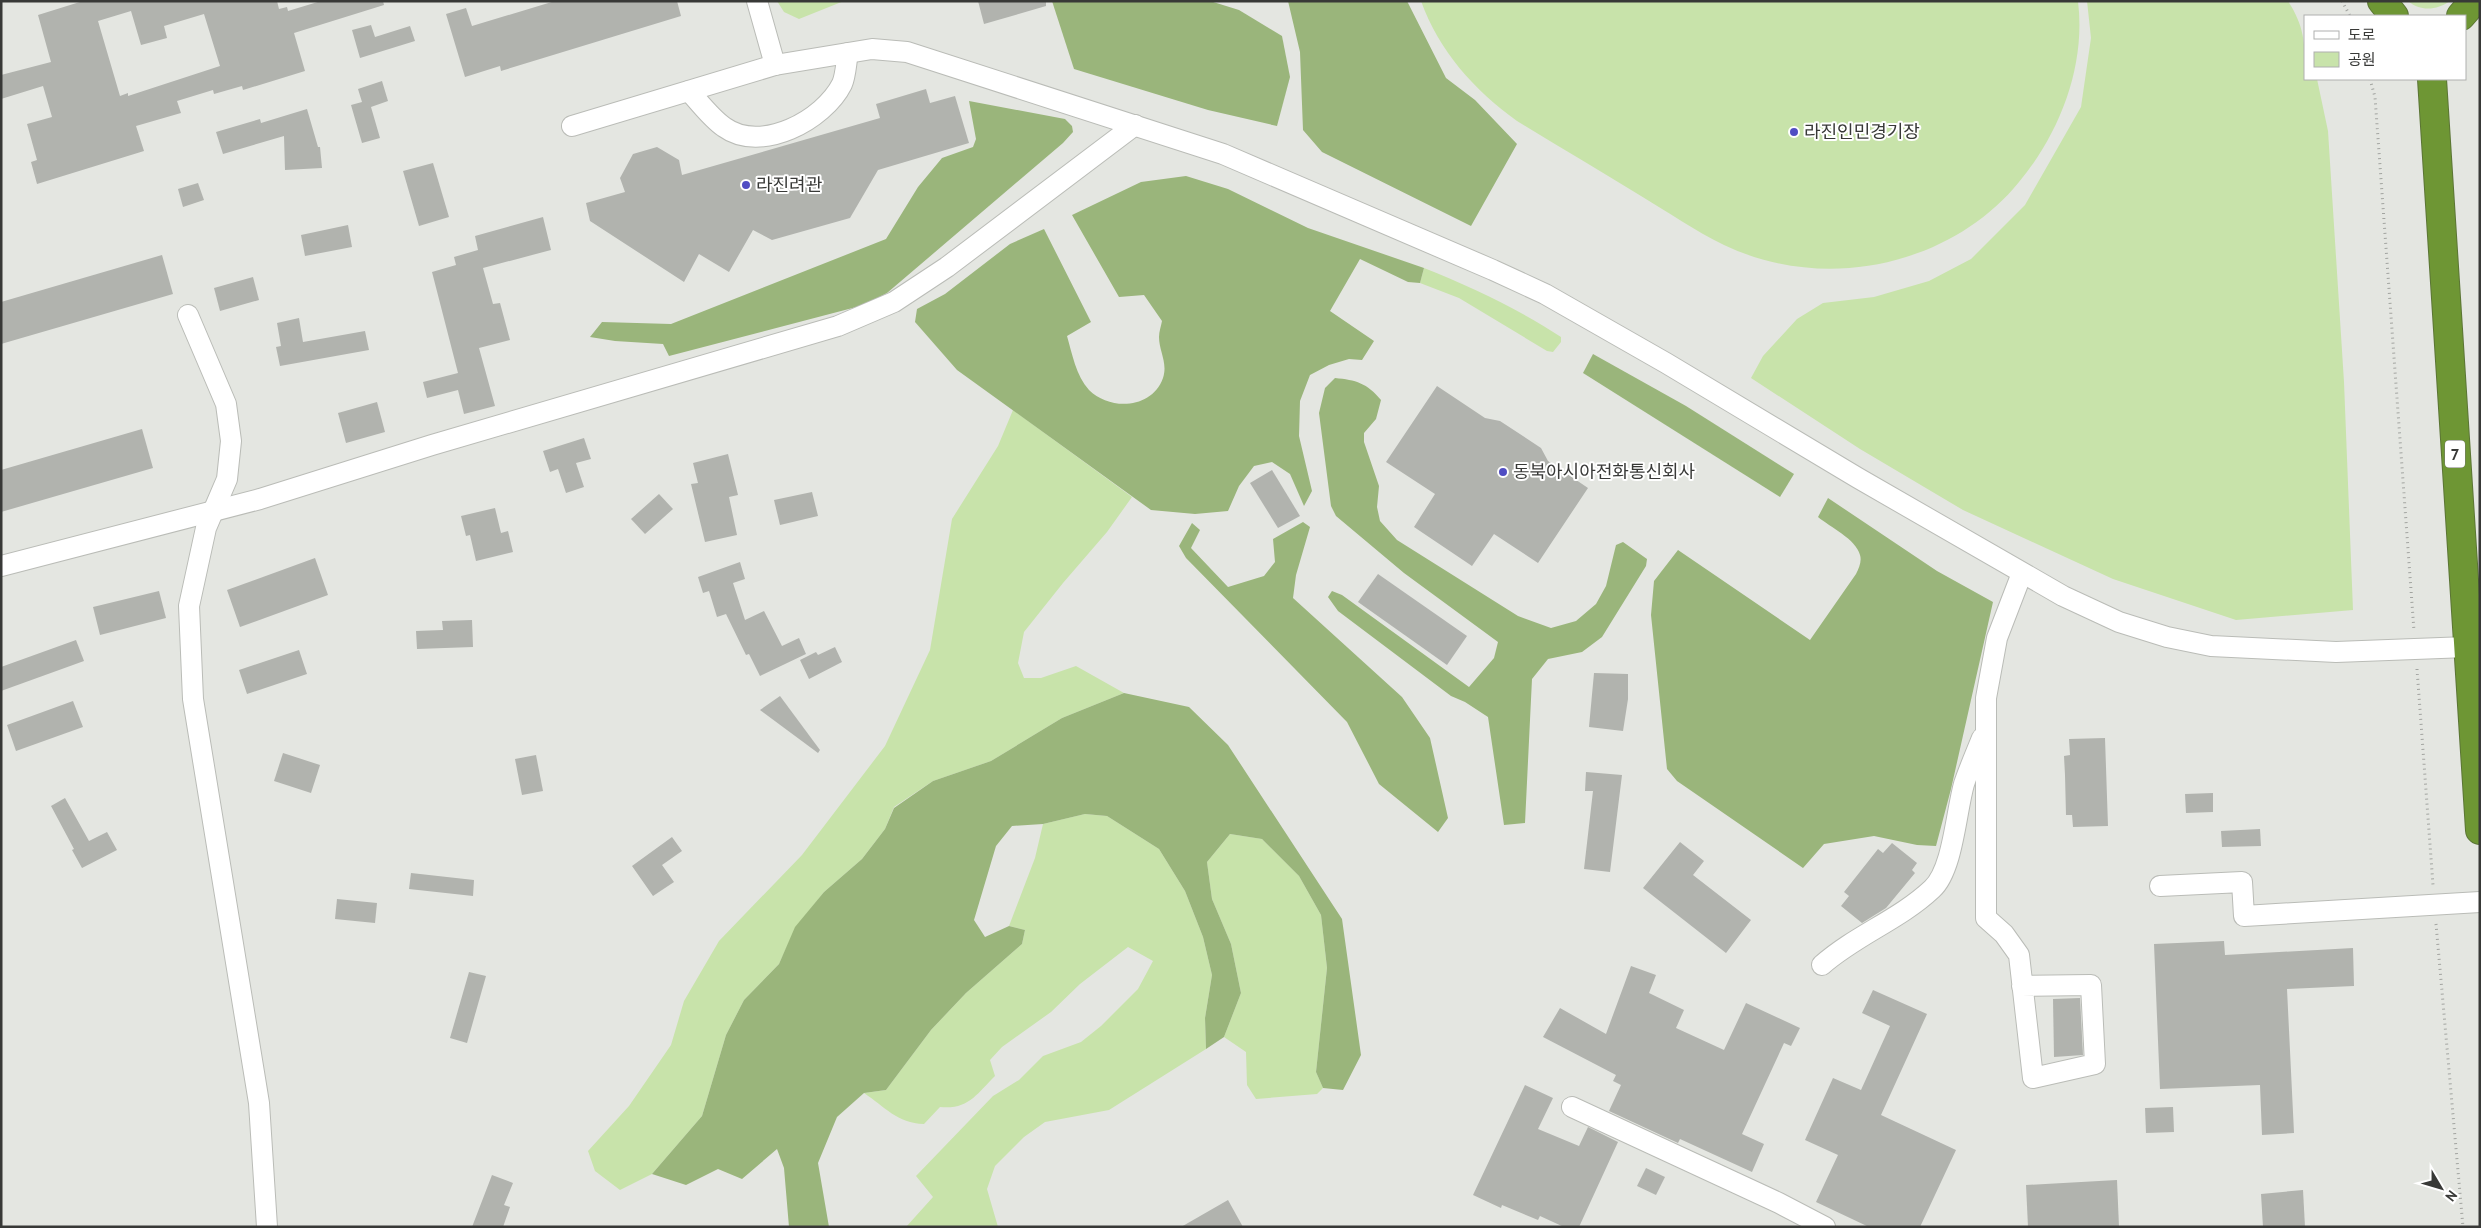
<svg xmlns="http://www.w3.org/2000/svg" width="2481" height="1228" viewBox="0 0 2481 1228" font-family="'PT Sans','Noto Sans KR',sans-serif">
<rect width="100%" height="100%" fill="#e4e6e1"/>
<g fill="#c8e3aa">
<path d="M777 1H844L799 19 784 12Z"/>
<path d="M1421 1H2078C2086 66 2060 133 2019 182 1991 217 1949 244 1906 257 1846 276 1781 272 1724 245 1695 231 1668 212 1641 196 1600 171 1558 146 1517 121 1474 90 1439 51 1421 1Z"/>
<path d="M2087 1H2288C2306 29 2305 47 2305 79H2317L2328 131 2344 382 2353 610 2236 620 2113 579 1963 510 1860 449 1751 378 1763 356 1797 319 1823 303 1874 297 1929 281 1971 259 2025 205 2081 107 2091 38Z"/>
<path d="M2408 1H2450C2437 10 2421 12 2408 1Z"/>
<path d="M1424 268C1472 287 1518 309 1561 337V342L1553 352 1547 351 1459 298 1420 283Z"/>
<path d="M1013 410 1132 497 1107 532 1063 583 1024 632 1018 663 1024 678H1041L1076 666 1124 693 1062 718 991 761 933 781 894 807 885 829 862 859 824 892 796 927 779 964 744 1000 726 1035 702 1116 652 1174 620 1190 595 1171 588 1151 629 1106 671 1045 684 1001 719 941 802 855 885 746 930 650 952 519 998 446Z"/>
<path d="M1085 814 1107 816 1159 849 1185 891 1203 937 1212 975 1205 1018 1206 1049 1109 1110 1045 1122 1024 1137 995 1166 987 1189 998 1227H906L933 1197 916 1176 993 1096 1019 1080 1043 1056 1081 1042 1101 1026 1138 989 1153 961 1128 947 1080 984 1051 1012 1002 1047 990 1060 995 1076C977 1094 968 1110 940 1107L924 1124C897 1123 885 1107 864 1093L886 1090 931 1030 966 993 1022 944 1025 930 1009 926 1035 858 1043 824Z"/>
<path d="M1230 834 1262 839 1299 876 1321 915 1327 968 1316 1072 1323 1088 1317 1094 1256 1099 1247 1085 1246 1052 1224 1037 1241 993 1231 944 1212 899 1207 862Z"/>
</g>
<g fill="#9ab57b">
<path d="M1052 1H1210L1239 10 1282 36 1290 77 1277 126 1208 110 1074 69Z"/>
<path d="M1288 1H1407L1446 78 1475 100 1517 144 1471 226 1322 152 1303 130 1300 52Z"/>
<path d="M969 101 1065 119 1072 126 1073 132 1063 143 887 293 864 305 669 356 663 344 615 341 590 337 602 322 671 324 886 239 918 187 942 158 973 147 976 139Z"/>
<path d="M1186 176 1228 189 1308 228 1424 268 1420 283 1408 282 1360 259 1330 311 1374 341 1362 360 1349 359 1329 365 1310 375 1300 401 1299 436 1312 491 1304 506 1290 474 1272 462 1254 466 1239 486 1228 511 1195 514 1151 510 957 370 915 322 917 309 945 294 1010 244 1044 229 1091 322 1067 336C1072 353 1076 376 1089 390 1110 411 1152 409 1163 378 1168 363 1159 351 1159 337 1159 332 1161 326 1162 321L1144 295 1119 297 1072 215 1141 182Z"/>
<path d="M1593 354 1686 406 1794 474 1780 497 1583 373Z"/>
<path d="M1335 378C1356 380 1367 383 1381 400L1376 419 1364 433V442L1379 486 1377 507 1380 521 1397 540 1518 616 1551 628 1576 621 1596 604 1606 586 1616 545 1623 542 1647 559 1646 566 1602 637 1582 652 1548 659 1532 679 1525 823 1504 825 1488 717 1465 702 1451 696 1338 611 1328 597 1332 591 1342 595 1469 687 1494 658 1498 642 1404 573 1336 516 1331 506 1319 413 1325 388Z"/>
<path d="M1828 498 1937 571 1993 602 1951 789 1936 846 1917 845 1874 836 1824 844 1803 868 1677 781 1667 769 1651 615 1654 581 1678 550 1810 640 1856 574C1859 568 1862 561 1860 555 1856 539 1830 527 1818 517Z"/>
<path d="M1303 522 1310 527 1296 575 1293 598 1402 697 1430 738 1448 818 1438 832 1379 784 1347 722 1186 558 1179 546 1192 523 1200 530 1191 548 1228 587 1264 576 1275 562 1273 539Z"/>
<path d="M1124 693 1189 707 1228 745 1342 919 1361 1055 1343 1090 1323 1088 1316 1072 1327 968 1321 915 1299 876 1262 839 1230 834 1207 862 1212 899 1231 944 1241 993 1224 1037 1206 1049 1205 1018 1212 975 1203 937 1185 891 1159 849 1107 816 1085 814 1043 824 1012 826 996 846 974 920 985 937 1009 926 1025 930 1022 944 966 993 931 1030 886 1090 864 1093 837 1117 818 1163 829 1227H789L784 1168 777 1149 742 1179 718 1169 686 1185 652 1174 702 1116 726 1035 744 1000 779 964 795 927 824 892 862 859 885 829 894 808 933 781 991 761 1062 718Z"/>
</g>
<g fill="#b1b3ae" fill-rule="evenodd">
<path d="M83 1H277L279 9 287 7 288 11 321 1H383L384 5 294 33 305 71 243 90 242 86 214 94 213 90 177 101 181 113 136 126 144 151 37 184 31 162 37 160 27 124 52 117 43 86 1 99V75L51 62 38 15ZM131 11 141 45 167 38 164 26 204 14 220 66 128 96V93L120 96 98 21Z"/>
<path d="M555 1H677L681 16 501 71 500 66 465 77 446 14 466 8 472 26Z"/>
<path d="M978 1H1046V6L984 24Z"/>
<path d="M371 25 375 37 410 26 415 41 360 58 352 30Z"/>
<path d="M382 81 388 101 371 107 380 138 362 143 351 105 362 102 358 89Z"/>
<path d="M926 89 930 103 955 96 969 143 878 170 850 218 772 240 753 230 729 272 699 254 684 282 590 221 586 203 625 192 620 178 633 154 657 147 679 160 682 175 880 118 876 104Z"/>
<path d="M307 109 318 147H320L322 168 285 170 284 136 223 154 216 132 260 119 261 123Z"/>
<path d="M433 163 449 217 419 226 403 171Z"/>
<path d="M198 183 204 200 183 207 178 189Z"/>
<path d="M543 217 551 250 483 268 493 304 500 303 510 340 479 348 495 406 464 414 458 390 427 398 423 382 458 373 432 272 456 265 454 257 478 250 475 236Z"/>
<path d="M348 225 352 247 305 256 301 235Z"/>
<path d="M162 255 173 294 1 344V302Z"/>
<path d="M253 277 259 300 220 311 214 288Z"/>
<path d="M299 318 303 342 365 331 369 350 280 366 276 347 281 346 277 323Z"/>
<path d="M1437 386 1485 418 1500 421 1541 448 1548 461 1588 488 1538 563 1494 534 1472 566 1414 527 1435 494 1386 462Z"/>
<path d="M377 402 385 432 346 443 338 413Z"/>
<path d="M142 429 153 468 1 512V470Z"/>
<path d="M584 438 591 459 576 463 584 487 566 493 558 469 550 472 543 451Z"/>
<path d="M728 454 738 495 729 497 737 535 705 542 691 484 698 483 693 463Z"/>
<path d="M1272 470 1300 516 1278 528 1250 483Z"/>
<path d="M812 492 818 516 780 525 774 500Z"/>
<path d="M659 494 673 509 645 534 631 519Z"/>
<path d="M495 508 501 533 508 531 513 552 476 561 470 535 466 536 461 516Z"/>
<path d="M315 558 328 595 240 627 227 590Z"/>
<path d="M740 562 745 579 733 583 745 620 764 611 782 646 799 638 806 654 760 676 749 654 746 655 726 614 717 617 709 591 703 593 698 577Z"/>
<path d="M1378 574 1467 636 1447 665 1358 602Z"/>
<path d="M159 591 166 618 100 635 93 607Z"/>
<path d="M472 620 473 647 417 649 416 631 443 630 442 621Z"/>
<path d="M76 640 84 661 1 691V667Z"/>
<path d="M835 647 842 662 809 679 800 660 816 652 818 655Z"/>
<path d="M299 650 307 674 247 694 239 670Z"/>
<path d="M1594 673 1628 674V699L1623 731 1589 727Z"/>
<path d="M780 696 820 750 818 753 760 710Z"/>
<path d="M73 701 83 727 16 751 7 725Z"/>
<path d="M2105 738 2108 826 2073 827 2072 815H2066L2065 775 2064 756 2070 755 2069 739Z"/>
<path d="M283 753 320 765 311 793 274 781Z"/>
<path d="M536 755 543 791 522 795 515 759Z"/>
<path d="M1586 772 1622 775 1610 872 1584 869 1593 791H1585Z"/>
<path d="M2213 793V812L2186 813 2185 794Z"/>
<path d="M65 798 89 841 107 832 117 850 82 868 72 850 74 849 51 806Z"/>
<path d="M2260 829 2261 846 2222 847 2221 831Z"/>
<path d="M672 837 682 851 662 865 674 882 653 896 632 866Z"/>
<path d="M1680 842 1704 861 1693 875 1751 920 1726 953 1643 888Z"/>
<path d="M1892 843 1917 863 1912 870 1915 873 1886 908 1862 923 1841 906 1849 896 1844 892 1878 849 1883 853Z"/>
<path d="M411 873 474 880 473 896 409 889Z"/>
<path d="M337 899 377 903 375 923 335 919Z"/>
<path d="M2224 941 2225 955 2353 948 2354 986 2287 989 2294 1133 2262 1135 2260 1085 2160 1089 2154 944Z"/>
<path d="M1631 966 1656 975 1649 993 1684 1010 1676 1028 1724 1050 1746 1003 1800 1028 1791 1046 1784 1043 1742 1134 1764 1144 1752 1172 1680 1139 1678 1143 1609 1111 1621 1085 1613 1081 1616 1075 1543 1037 1560 1008 1606 1034Z"/>
<path d="M469 972 486 976 467 1043 450 1038Z"/>
<path d="M1873 990 1927 1014 1881 1115 1956 1150 1920 1227H1869L1816 1202 1838 1155 1805 1140 1833 1078 1861 1090 1890 1026 1862 1013Z"/>
<path d="M2080 998 2083 1055 2054 1057 2053 999Z"/>
<path d="M1525 1085 1553 1098 1538 1129 1579 1146 1588 1127 1618 1142 1579 1227H1564L1540 1216 1538 1220 1502 1205 1501 1208 1473 1195Z"/>
<path d="M2173 1107 2174 1132 2146 1133 2145 1108Z"/>
<path d="M1646 1168 1665 1177 1656 1195 1637 1186Z"/>
<path d="M492 1175 513 1183 504 1205 510 1207 503 1227H472Z"/>
<path d="M2117 1180 2119 1227H2028L2026 1185Z"/>
<path d="M2303 1190 2305 1227H2263L2261 1194Z"/>
<path d="M1228 1200 1243 1227H1181Z"/>
</g>
<g fill="none" stroke-linecap="round" stroke-linejoin="round">
<g stroke="#babcb7" stroke-width="22">
<g id="minor">
<path d="M757 1 775 65"/>
<path d="M689 91C700 103 711 118 724 127 761 154 824 120 842 84 846 75 846 62 848 53"/>
<path d="M572 126 775 65 872 49 907 52 1223 154 1493 270 1545 294 1666 363 1858 478 2063 596 2119 622 2167 637 2211 646 2336 652 2467 647 2480 645"/>
<path d="M188 315 226 404 231 441 227 479 206 528 189 606 193 699 259 1103 267 1227"/>
<path d="M1 566 260 499 432 445 838 326 894 302 947 267 1135 125"/>
<path d="M2160 886 2242 882 2244 916 2480 902"/>
<path d="M1822 965C1856 935 1899 920 1932 889 1953 870 1956 812 1964 784 1969 769 1976 753 1982 738"/>
<path d="M2022 986 2091 985 2095 1064 2033 1078 2019 955 2004 934 1986 918V698L1997 638 2022 573"/>
<path d="M1572 1107 1779 1203 1825 1227"/>
</g>
</g>
<g stroke="#5b7535" stroke-width="30">
<g id="highway">
<path d="M2382 1 2394 16"/>
<path d="M2461 16 2474 1"/>
<path d="M2432 79 2480 830"/>
</g>
</g>
<g stroke="#a2a4a0" stroke-width="3" stroke-dasharray="1 4" stroke-linecap="butt">
<path d="M2342 1 2350 16"/>
<path d="M2370 79 2375 97 2414 631"/>
<path d="M2417 669 2433 885"/>
<path d="M2436 924 2463 1227"/>
</g>
<use href="#minor" stroke="#fff" stroke-width="20"/>
<use href="#highway" stroke="#6e9634" stroke-width="28"/>
</g>
<g fill="#504dc3" stroke="#fff" stroke-width="2">
<circle cx="1794" cy="132" r="5"/>
<circle cx="746" cy="185" r="5"/>
<circle cx="1503" cy="472" r="5"/>
</g>
<g text-anchor="middle" stroke-width="4" stroke-linejoin="round" paint-order="stroke">
<rect fill="#fff" stroke="#747473" stroke-width="1" x="2445" y="440.5" width="20" height="27" rx="4"/>
<g font-size="16" font-weight="bold" fill="#383937">
<text x="2455" y="460">7</text>
</g>
<g font-size="18" fill="#383937" stroke="#fff" text-anchor="start">
<text x="1804" y="138">라진인민경기장</text>
<text x="756" y="191">라진려관</text>
<text x="1513" y="478">동북아시아전화통신회사</text>
</g>
</g>
<rect width="2481" height="1228" fill="none" stroke="#383937" stroke-width="5"/>
<rect x="2304" y="15" width="162" height="65" fill="#ffffff" stroke="#afb0af"/>
<rect x="2314" y="31" width="25" height="8" fill="#ffffff" stroke="#afb0af"/>
<text x="2348" y="40" font-size="15" fill="#383937">도로</text>
<rect x="2314" y="52" width="25" height="15" fill="#c8e3aa" stroke="#afb0af"/>
<text x="2348" y="65" font-size="15" fill="#383937">공원</text>
<g transform="translate(2441 1188) rotate(128)" stroke="#ffffff" stroke-width="4" paint-order="stroke">
<path d="M0-4L9 19L0 12L-9 19Z" fill="#383937"/>
<text y="-8" font-size="14" font-weight="bold" text-anchor="middle" fill="#383937">N</text>
</g>
</svg>
